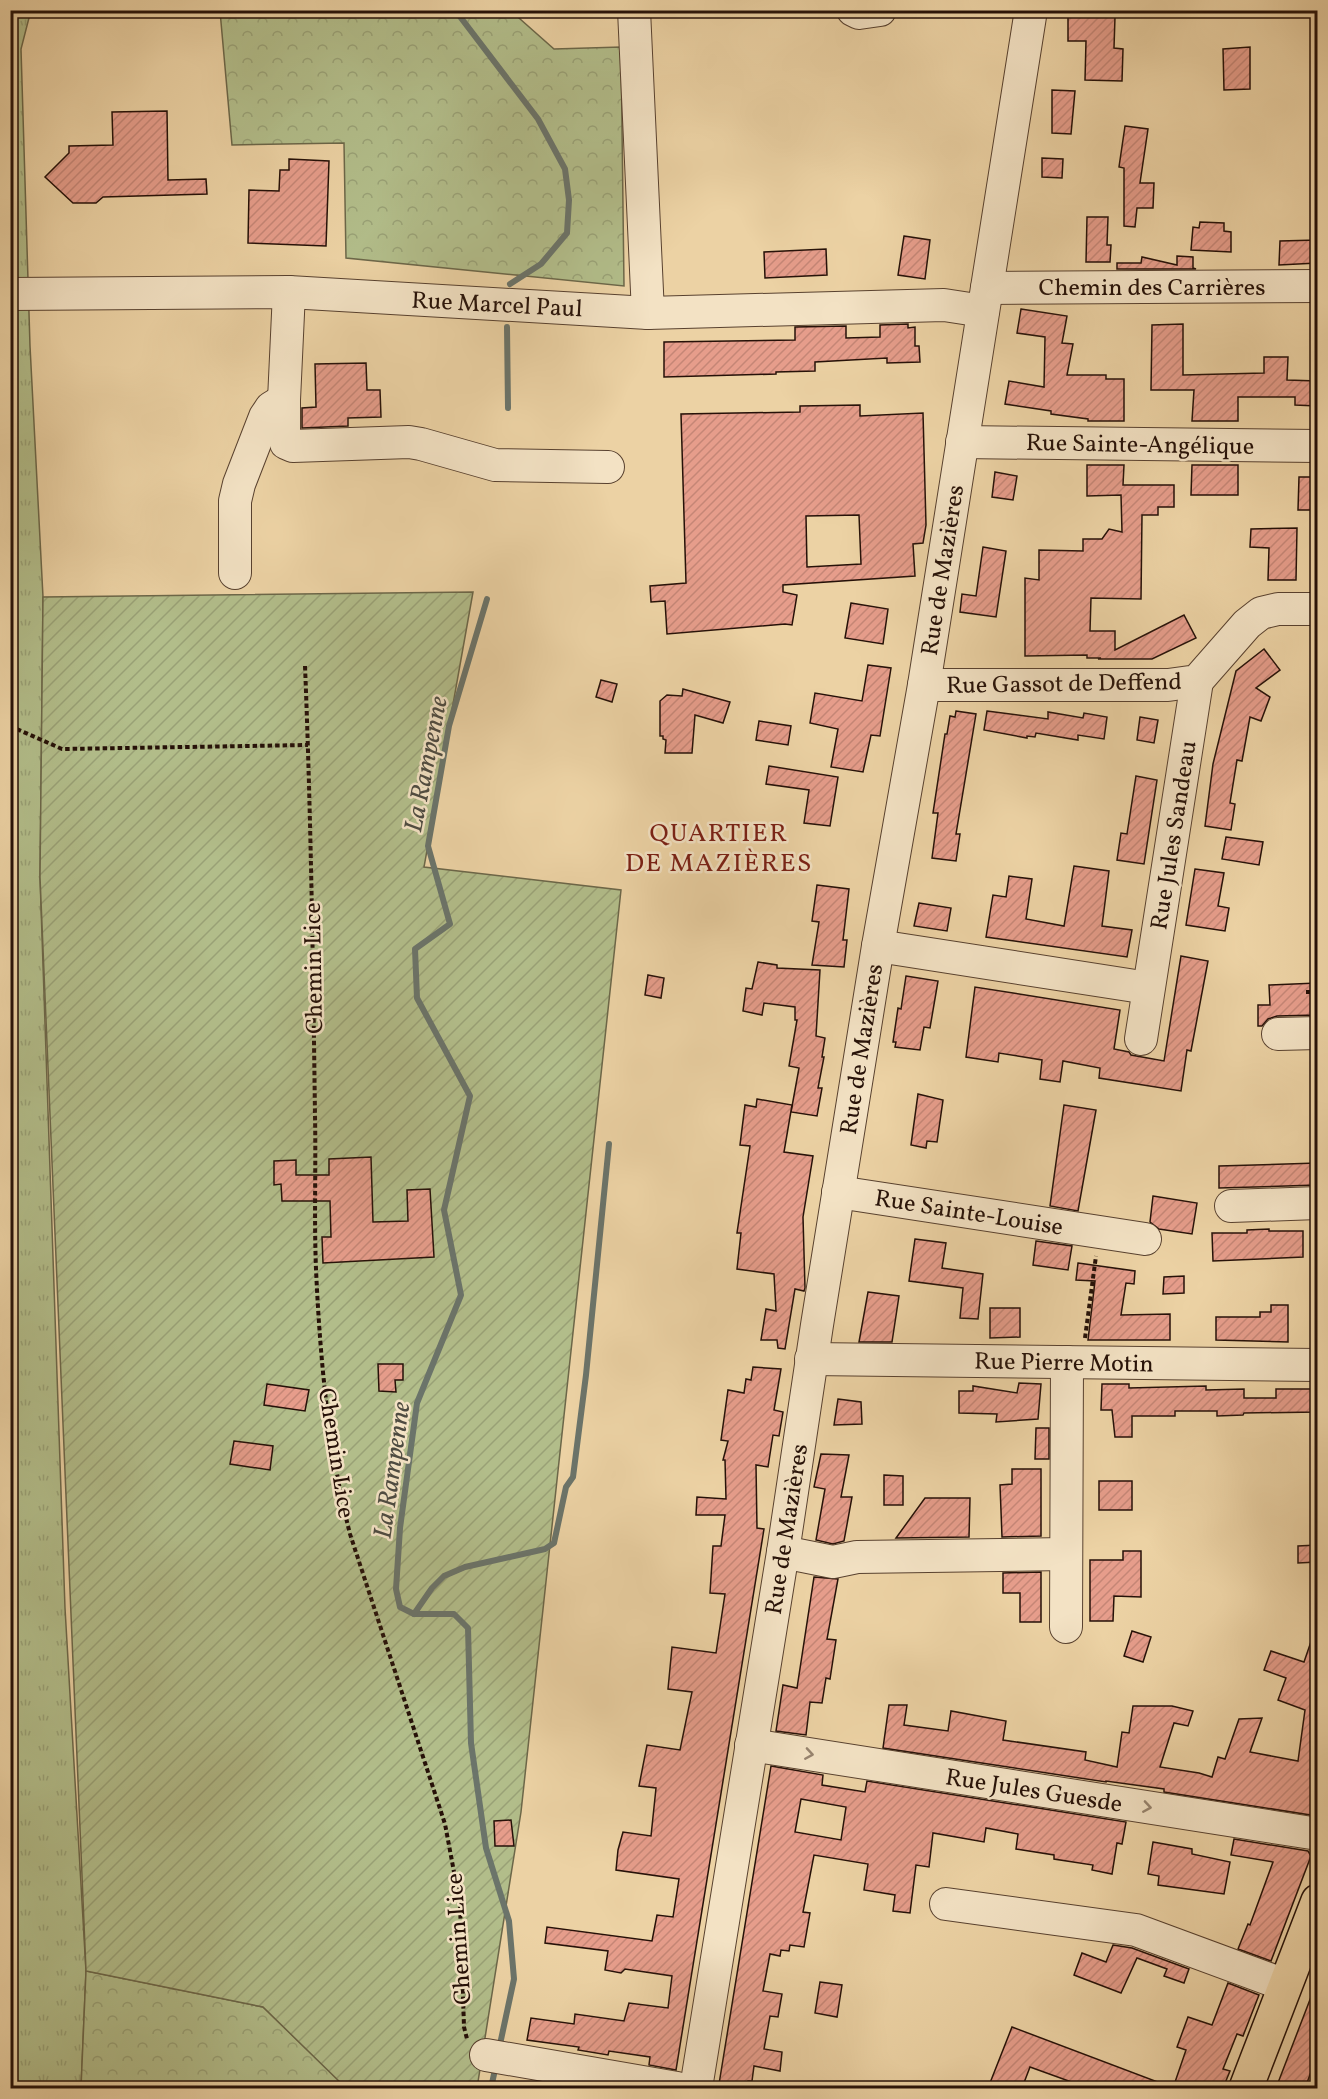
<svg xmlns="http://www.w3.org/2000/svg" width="1328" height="2099" viewBox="0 0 1328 2099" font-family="Vollkorn,serif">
<defs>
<pattern id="grass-tufts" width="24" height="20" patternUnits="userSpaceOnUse" patternTransform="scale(1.5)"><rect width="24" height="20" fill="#b2bd8a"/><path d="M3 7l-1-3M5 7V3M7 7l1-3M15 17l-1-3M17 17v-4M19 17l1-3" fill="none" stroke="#99a176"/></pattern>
<pattern id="forest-crowns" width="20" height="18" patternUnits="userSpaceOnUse" patternTransform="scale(1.5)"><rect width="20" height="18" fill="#b2bd8a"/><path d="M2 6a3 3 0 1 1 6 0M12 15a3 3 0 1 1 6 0" fill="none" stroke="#99a176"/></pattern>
<pattern id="garden-furrows" width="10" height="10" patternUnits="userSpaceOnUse" patternTransform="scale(1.5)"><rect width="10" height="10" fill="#b2bd8a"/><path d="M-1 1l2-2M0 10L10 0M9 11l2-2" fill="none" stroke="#99a176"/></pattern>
<pattern id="building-hatch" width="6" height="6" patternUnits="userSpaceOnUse" patternTransform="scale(1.5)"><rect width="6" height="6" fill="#e69d8b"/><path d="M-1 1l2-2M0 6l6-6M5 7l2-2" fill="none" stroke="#c58676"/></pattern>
</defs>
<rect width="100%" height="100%" fill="#ecd2a4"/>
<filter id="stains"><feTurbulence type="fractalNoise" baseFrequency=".00333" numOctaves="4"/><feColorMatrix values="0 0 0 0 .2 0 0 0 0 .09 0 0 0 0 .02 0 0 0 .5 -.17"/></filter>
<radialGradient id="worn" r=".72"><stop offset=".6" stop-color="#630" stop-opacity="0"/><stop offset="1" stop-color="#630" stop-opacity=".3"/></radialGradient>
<path fill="url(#grass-tufts)" stroke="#6c6749" stroke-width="1.5" d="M31 10 21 49 30 346 43 597 40 877 65 1608 86 1971 81 2088H11L10 11Z"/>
<g fill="url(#forest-crowns)" stroke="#6c6749" stroke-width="1.5">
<path d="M220 11H511L554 49 621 47 624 286 346 258 344 143 232 145Z"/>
<path d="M86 1971 263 2007 347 2088H81Z"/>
</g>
<path fill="url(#garden-furrows)" stroke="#6c6749" stroke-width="1.5" d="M473 592 424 867 621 890 521 1812 477 2088H346L263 2007 86 1971 40 877 43 597Z"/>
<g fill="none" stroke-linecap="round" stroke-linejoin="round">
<g stroke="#6b746a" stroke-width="6">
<path d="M455 10 538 119 565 169 569 200 567 233 541 264 510 284"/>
<path d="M507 327 508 408"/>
<path d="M487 599 449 726 428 846 450 924 415 949 417 998 470 1096 444 1210 461 1295 417 1403 400 1528 396 1589 400 1607 414 1614H454L468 1628 471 1743 486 1848 509 1921 514 1979 499 2049"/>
<path d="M414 1614 432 1588 444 1576 465 1567 545 1549 554 1543 566 1487 573 1477 586 1375 609 1144"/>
<path d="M491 2088 496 2065"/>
</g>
</g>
<g fill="url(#building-hatch)" stroke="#261108" stroke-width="1.5" fill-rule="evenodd">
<path d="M1068 17H1115L1114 48 1123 49 1122 81 1085 80 1086 41H1068Z"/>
<path d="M1250 47V89L1224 90 1223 49Z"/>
<path d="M1052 90 1075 91 1071 134 1052 133Z"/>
<path d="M167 111 168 180 206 179 207 194 103 197 96 203H73L45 177 69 153V146L113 145 112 112Z"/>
<path d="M1125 126 1148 129 1140 183H1154L1153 208H1137L1135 227 1124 226V168L1119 167Z"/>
<path d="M1042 158 1063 159 1062 178 1042 177Z"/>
<path d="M289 159 329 161 326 246 248 243 249 190 279 191 280 170H289Z"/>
<path d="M1087 217H1108L1107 245H1111L1110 262H1086Z"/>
<path d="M1200 222 1224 223V231L1231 232V252L1191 250 1193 227 1199 228Z"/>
<path d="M904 236 930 240 925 279 898 275Z"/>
<path d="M1317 240V263L1279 265 1280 241Z"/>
<path d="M826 249 827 275 765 278 764 252Z"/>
<path d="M1177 256 1193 257V268L1196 269H1117V263H1141L1142 257 1177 265Z"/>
<path d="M1021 309 1067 316 1062 343 1073 344 1067 375H1106V379H1124V421H1088V419L1051 414V411L1005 404 1009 381 1044 387 1045 337 1017 333Z"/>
<path d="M908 324V328L915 327V346H919L920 362 887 363V358L815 362V371L776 372V374L664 377V342L795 340V327L846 326V338L880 337V325Z"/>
<path d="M1183 324V375L1264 373V357H1288L1287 380 1317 381V406L1295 405V397H1238V421H1192L1194 390H1151L1152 325Z"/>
<path d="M366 363 367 390H380L381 417 348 418V426L302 428V408L316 407 315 364Z"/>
<path d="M860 405V416L923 413 926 525 923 543 913 544 915 576 783 585V592L797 595 792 625 785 624 667 634 665 601 651 602 650 586 686 583 681 414 800 412V406ZM859 515 861 564 807 567 806 516Z"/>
<path d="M1087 465H1124L1123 485H1174V507H1158V515H1142L1141 599 1091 598 1090 631H1115V650L1184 615 1196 638 1152 659H1098L1101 658H1087V655L1025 656V578L1039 580V550L1083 551V539H1102L1109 529 1122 532 1121 495 1087 496Z"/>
<path d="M1192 465H1238V495H1191Z"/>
<path d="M995 472 1017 476 1013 500 992 497Z"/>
<path d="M1299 477H1317V510H1298Z"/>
<path d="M1297 528 1296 580H1268L1269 548 1250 547 1251 529Z"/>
<path d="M983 547 1006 551 996 617 960 612 962 594 976 596Z"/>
<path d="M851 603 888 609 883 644 845 638Z"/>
<path d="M1264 649 1280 670 1256 688 1270 697 1261 721 1250 717 1242 761 1237 760 1230 803 1235 804 1231 830 1205 826 1213 764 1236 671Z"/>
<path d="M868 665 891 668 880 736 871 735 863 772 831 767 838 729 810 723 815 693 862 701Z"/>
<path d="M601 680 617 684 612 702 596 697Z"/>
<path d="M683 689 730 702 723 723 695 715 692 753H665L666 740 663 739V736H660V701L667 695 682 696Z"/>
<path d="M956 711 976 714 956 834H960L956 861 932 858 938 813H933L945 734H947L950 716 955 717Z"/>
<path d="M987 711 1048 719V712L1083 718 1084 713 1107 717 1104 739 1078 735V740L1036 733 1035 737 1027 736V738L984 730Z"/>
<path d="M1140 717 1158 720 1154 743 1137 740Z"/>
<path d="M759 721 791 726 788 745 756 740Z"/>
<path d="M769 766 838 777 830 826 804 823 809 790 766 784Z"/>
<path d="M1136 776 1157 780 1144 864 1117 860 1121 833 1127 834Z"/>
<path d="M1226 837 1263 842 1259 865 1222 859Z"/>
<path d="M1074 866 1109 871 1102 926 1132 930 1127 957 986 937 993 895 1006 897 1009 876 1032 879 1026 919 1064 926Z"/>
<path d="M1195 869 1224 873 1218 906 1229 908 1225 931 1186 925Z"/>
<path d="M817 885 849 889 843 940H847L844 967 812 965 819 922 812 921Z"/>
<path d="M919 903 951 908 947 931 914 926Z"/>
<path d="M1181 956 1208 961 1191 1051 1187 1050 1181 1091 1099 1078 1100 1068 1063 1061 1060 1082 1040 1079 1042 1060 999 1053 998 1062 966 1057 975 987 1120 1010 1114 1049 1129 1052 1131 1055 1164 1061Z"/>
<path d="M758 962 777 965V968L820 970 816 1036 825 1038 822 1057H824L818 1088H822L817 1116 791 1112 799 1068 789 1066 797 1020H795V1007L764 1003 762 1015 743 1011 746 988 752 989Z"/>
<path d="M648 975 664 978 661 998 645 995Z"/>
<path d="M906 976 938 981 930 1028 924 1027 920 1050 895 1047 896 1042H893L898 1008 901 1009Z"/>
<path d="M1317 983V1015L1277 1016 1268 1019 1262 1026H1258V1005H1270L1269 985Z"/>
<path d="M918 1094 943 1100 937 1142 927 1141 926 1148 911 1145Z"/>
<path d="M757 1099 792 1105 784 1152 813 1156 803 1217 805 1288 804 1291 795 1289 785 1349 778 1348 777 1340H761L766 1309 776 1311 774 1274 737 1269 741 1233H737L750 1146 740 1145 745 1105 756 1107Z"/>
<path d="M1064 1105 1096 1110 1078 1211 1050 1206Z"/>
<path d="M371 1157 373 1222 408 1221 407 1190 430 1189 434 1257 323 1263 322 1237H331L330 1201H282L281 1184 274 1185V1161L296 1160V1175H329V1159Z"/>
<path d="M1317 1163V1185L1219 1188V1166Z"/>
<path d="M1153 1196 1197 1203 1192 1234 1159 1229 1150 1222Z"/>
<path d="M1269 1229V1231H1303V1257L1213 1261 1212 1233H1247V1230Z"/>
<path d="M915 1239 946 1243 942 1268 983 1274 978 1319 960 1318 963 1288 909 1281Z"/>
<path d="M1036 1241 1072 1246 1068 1270 1033 1265Z"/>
<path d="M1078 1263 1135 1271 1134 1284 1126 1283 1121 1315 1170 1314V1340H1088L1095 1281 1076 1280Z"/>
<path d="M1184 1276V1293L1163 1294 1164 1277Z"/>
<path d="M868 1292 899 1296 892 1342H859Z"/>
<path d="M1271 1305H1288V1342L1216 1340V1317H1260V1312H1271Z"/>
<path d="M990 1308H1020V1337L990 1338Z"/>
<path d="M378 1364H403V1380H395L396 1392 379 1391Z"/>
<path d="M753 1367 781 1369 774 1410 783 1412 779 1436 773 1435 768 1467 756 1465 757 1528 764 1529 676 2070 649 2065 650 2057 609 2051 608 2055 578 2050 579 2047 527 2040 531 2018 574 2024 575 2014 624 2021 629 2003 668 2008 672 1976 625 1969 621 1973 605 1970 608 1951 545 1943 547 1927 652 1941 657 1915 673 1917 679 1879 616 1870 618 1850 623 1832 651 1836 656 1788 639 1786 647 1745 680 1750 692 1692 668 1689 672 1647 716 1653 725 1594 710 1593 713 1546H721L725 1515H696L697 1497 726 1499 725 1460H723L728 1441 721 1440 728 1390 744 1393 746 1379 751 1380Z"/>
<path d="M1019 1383 1041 1384 1038 1419 996 1422 997 1414 959 1413V1391H973V1386L1017 1393Z"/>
<path d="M267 1384 309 1390 305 1411 264 1405Z"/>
<path d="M1102 1384H1129V1388L1206 1386V1390L1244 1389V1398H1276V1389H1317V1412L1244 1413 1243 1415 1217 1416V1411H1175V1416H1132V1437H1115L1112 1410H1101Z"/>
<path d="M838 1399 861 1402 862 1424 834 1425Z"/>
<path d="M1036 1428H1049V1459H1035Z"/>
<path d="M234 1441 273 1446 270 1470 230 1464Z"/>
<path d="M821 1454 849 1455 841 1497H852L844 1541 833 1544 816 1540 825 1489 814 1487Z"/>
<path d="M1012 1469H1041V1536L1002 1537 1000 1485 1012 1484Z"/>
<path d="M884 1475 903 1476V1505H884Z"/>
<rect x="1099" y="1481" width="33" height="29"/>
<path d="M925 1498H970L969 1537 896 1538Z"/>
<path d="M1317 1545V1562L1298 1563V1546Z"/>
<path d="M1123 1551H1141V1597L1114 1596 1113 1621H1090V1560H1123Z"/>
<path d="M1041 1572V1622H1020V1593H1003V1573Z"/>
<path d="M814 1577 838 1579 827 1639 836 1640 830 1679 826 1678 822 1703 810 1702 806 1735 776 1731 783 1685 797 1688Z"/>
<path d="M1315 1630H1317V1816L1164 1792V1789L1106 1781V1782L883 1748 889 1705H907L904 1725 948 1731 951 1711 1006 1721 1003 1740 1086 1752 1085 1760 1117 1767 1122 1732 1129 1733 1133 1706H1172L1193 1711 1188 1726 1174 1723 1160 1767 1199 1773 1212 1777 1218 1757 1225 1759 1239 1719 1262 1718 1250 1752 1298 1761 1305 1710 1278 1700 1286 1678 1264 1670 1271 1651 1304 1662Z"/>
<path d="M1132 1631 1151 1637 1143 1662 1124 1656Z"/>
<path d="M771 1766 823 1775 822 1785 865 1792 867 1781 1126 1822 1122 1844 1117 1843 1112 1874 1092 1870 1093 1865 1054 1859V1855L1016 1849 1018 1834 986 1828 984 1842 933 1833 929 1867 916 1865 910 1913 893 1911 895 1895 864 1890 868 1864 814 1855 803 1912 810 1913 804 1947 790 1945 789 1951 781 1950 780 1956 770 1954 763 1991 782 1994 778 2017 770 2016 764 2049 782 2052 780 2071 754 2066 752 2081H748L747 2088 719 2084ZM801 1799 846 1807 841 1840 795 1832Z"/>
<path d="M511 1820 514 1846H495L494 1821Z"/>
<path d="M1234 1839 1308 1851 1311 1856 1271 1961 1238 1949 1248 1924 1250 1925 1273 1862 1231 1855Z"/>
<path d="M1153 1842 1192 1849V1854L1230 1862 1224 1894 1158 1885 1159 1876 1148 1874Z"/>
<path d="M1113 1945 1132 1948 1189 1969 1184 1983 1164 1976 1167 1969 1137 1958 1121 1993 1074 1975 1082 1953 1106 1962Z"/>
<path d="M820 1982 842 1985 837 2017 815 2013Z"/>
<path d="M1228 1983 1259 1995 1243 2036 1237 2034 1223 2069 1230 2071 1223 2088H1173L1186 2050 1177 2047 1188 2017 1212 2025Z"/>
<path d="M1316 1984H1317V2056L1305 2088H1276Z"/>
<path d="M1012 2027 1171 2087 1170 2088H1088L1030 2067 1022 2088H988Z"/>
</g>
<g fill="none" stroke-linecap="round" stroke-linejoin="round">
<g stroke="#58412f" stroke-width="34">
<g id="minor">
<path d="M634 10 648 313"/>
<path d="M853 10 859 13 880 10"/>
<path d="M987 288 1318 286"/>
<path d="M289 292 284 400V431L286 443 293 446 409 442 421 444 495 465 608 467"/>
<path d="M10 294 289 292 648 313 944 305 983 311"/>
<path d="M962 442 1318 446"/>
<path d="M235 573V501L239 484 265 417 271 408 284 400"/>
<path d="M924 685H1168L1197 681 1247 624 1261 613 1278 609H1318"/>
<path d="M878 946 1148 988"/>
<path d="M1278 1034 1318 1033"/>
<path d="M1141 1039 1197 681"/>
<path d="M838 1192 1145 1239"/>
<path d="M1231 1206 1318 1203"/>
<path d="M811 1359 1318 1365"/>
<path d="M783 1552 833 1562 857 1557 1066 1554"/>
<path d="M1066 1627 1067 1362"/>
<path d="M751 1745 1318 1834"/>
<path d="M946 1904 1136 1930 1285 1985"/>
<path d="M486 2055 677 2088"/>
<path d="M696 2088 783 1552 817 1325 878 946 924 685 1031 10"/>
</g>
</g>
<g stroke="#261108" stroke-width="36">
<path id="major" d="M1246 2088 1318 1901"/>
</g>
<g stroke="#261108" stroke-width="4" stroke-dasharray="4.5 3" stroke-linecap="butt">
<path d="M10 45 17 10"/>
<path d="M305 666C311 816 313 965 315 1115 316 1166 314 1218 316 1269 320 1358 328 1447 350 1534L445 1824 460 1904 464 2027 467 2039"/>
<path d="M10 726 62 749 308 745"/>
<path d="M1306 992H1318"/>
<path d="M1085 1338 1096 1256"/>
</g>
<use href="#minor" stroke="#f3e2c4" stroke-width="32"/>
<use href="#major" stroke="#ecd2a4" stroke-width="33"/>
</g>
<defs><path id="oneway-chevron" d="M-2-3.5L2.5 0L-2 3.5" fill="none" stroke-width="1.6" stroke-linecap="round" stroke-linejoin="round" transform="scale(1.5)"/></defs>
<g stroke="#97846f">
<use href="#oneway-chevron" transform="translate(809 1754) rotate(9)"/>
<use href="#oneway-chevron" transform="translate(1147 1807) rotate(9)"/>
</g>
<g text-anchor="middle" stroke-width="5" stroke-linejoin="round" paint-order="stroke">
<g font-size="24" fill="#261108" stroke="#f3e2c4">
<text x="1152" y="295">Chemin des Carrières</text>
<text transform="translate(497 304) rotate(3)" y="8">Rue Marcel Paul</text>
<text transform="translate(1140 444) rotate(1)" y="8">Rue Sainte-Angélique</text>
<text transform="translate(942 570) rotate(-81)" y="8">Rue de Mazières</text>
<text transform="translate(1064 683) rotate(-1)" y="8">Rue Gassot de Deffend</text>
<text transform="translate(1173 835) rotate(-81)" y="8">Rue Jules Sandeau</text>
<text transform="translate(313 968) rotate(-91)" y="8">Chemin Lice</text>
<text transform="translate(861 1049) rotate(-81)" y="8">Rue de Mazières</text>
<text transform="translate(969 1212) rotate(9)" y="8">Rue Sainte-Louise</text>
<text transform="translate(1064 1362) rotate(1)" y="8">Rue Pierre Motin</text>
<text transform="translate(337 1453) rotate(81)" y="8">Chemin Lice</text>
<text transform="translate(786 1529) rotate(-81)" y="8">Rue de Mazières</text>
<text transform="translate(1034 1790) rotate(9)" y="8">Rue Jules Guesde</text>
<text transform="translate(458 1939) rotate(-94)" y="8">Chemin Lice</text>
</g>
<g font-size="26" font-style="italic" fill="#4e4b41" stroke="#f3e2c4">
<text transform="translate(425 764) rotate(-79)" y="9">La Rampenne</text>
<text transform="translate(391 1470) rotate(-82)" y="9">La Rampenne</text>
</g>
<g font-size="26" letter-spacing="1.5" fill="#7a1f14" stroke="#f3e2c4">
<text x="719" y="841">QUARTIER<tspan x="719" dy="30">DE MAZIÈRES</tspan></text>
</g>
</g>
<rect width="1328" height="2099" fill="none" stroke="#ecd2a4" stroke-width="36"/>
<rect x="12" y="12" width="1304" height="2075" fill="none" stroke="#261108" stroke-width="3"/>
<rect x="18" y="18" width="1292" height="2063" fill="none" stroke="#261108" stroke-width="1.5"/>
<rect width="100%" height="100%" filter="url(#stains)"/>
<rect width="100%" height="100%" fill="url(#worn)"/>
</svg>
